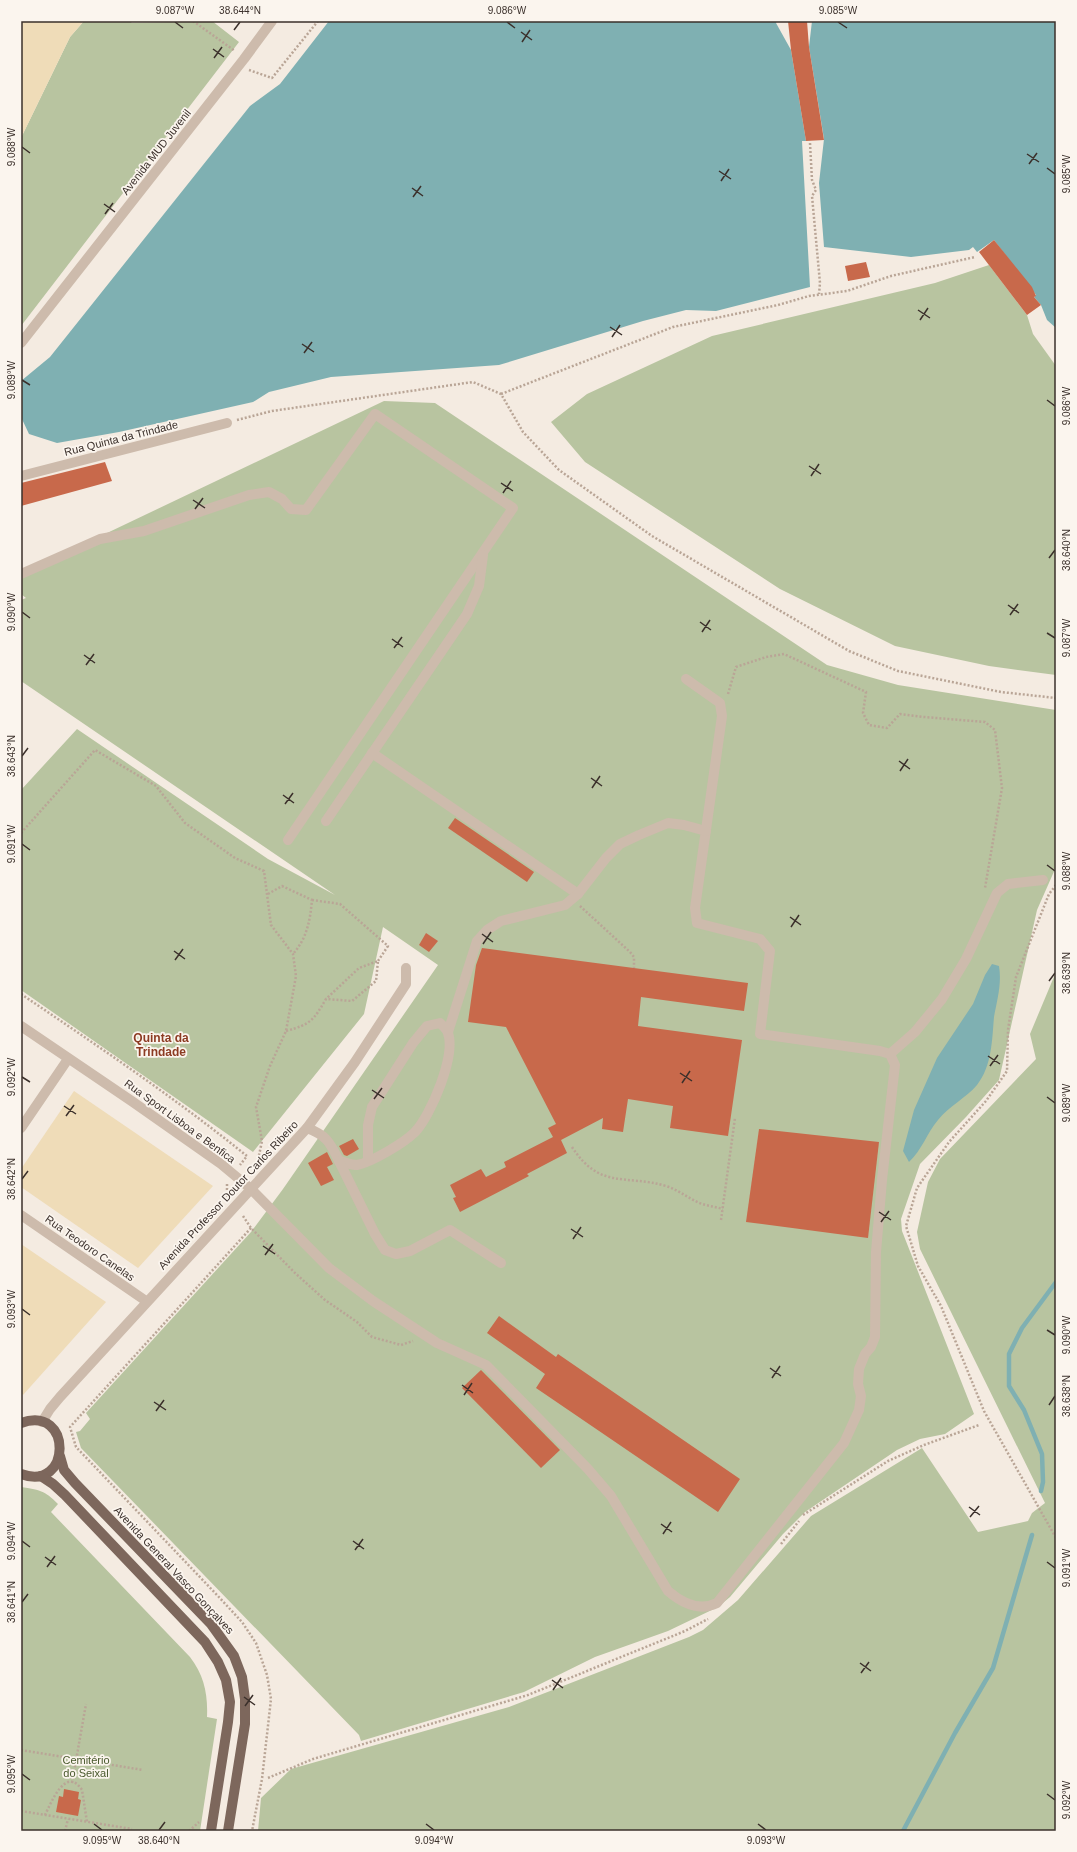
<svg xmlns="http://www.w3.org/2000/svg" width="1077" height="1852" viewBox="0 0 1077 1852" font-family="Arial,sans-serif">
<rect width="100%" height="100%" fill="#f4ebe1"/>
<g fill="#b8c4a0">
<path d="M84 21H129L132 23 212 21 239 42 21 326V138L70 37Z"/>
<path d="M989 265 1027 315 1033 334 1056 366V675L989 666 895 646 780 589 585 462 551 422 587 394 712 336 935 283Z"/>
<path d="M384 401 435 403 827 665 898 685 1056 710V867L1037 910 999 1080 966 1117 920 1164 901 1219 902 1231 974 1414 945 1434 920 1439 897 1450 805 1512 783 1534 730 1597 718 1607 668 1631 595 1657 524 1692 361 1741 359 1735 81 1448 76 1432 80 1431 90 1419 86 1413 251 1232 283 1189 438 965 383 927 364 1014 253 1152 21 990V790L77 729 268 859 335 895 21 681V600L26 598 21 594V574Z"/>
<path d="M1056 972V1831H258L261 1798 291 1769 509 1707 689 1637 703 1630 738 1600 811 1516 922 1448 978 1532 1028 1521 1032 1513 1045 1503 920 1249 917 1232 928 1182 940 1159 1036 1059 1030 1034Z"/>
<path d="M21 1487C40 1490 44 1490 58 1504L51 1512 190 1657C204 1675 208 1694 207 1717L217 1719 200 1831H21Z"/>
</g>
<g fill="#efdcb8">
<path d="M21 21H84L70 37 21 138Z"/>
<path d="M74 1091 213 1186 138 1268 21 1187V1169Z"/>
<path d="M21 1244 106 1302 23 1395 21 1392Z"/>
</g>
<g fill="#7fb0b2">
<path d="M329 21H777L776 23 791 50 806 141H802L810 287 716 311 686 310 643 321 499 365 331 377 269 392 253 402 119 432 57 443 29 434 21 417V381L50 357 250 106 280 84Z"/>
<path d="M812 21H1056V328L1047 320 1041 305 1034 297 1036 295 994 240 977 252 973 247 969 250 911 257 824 247 819 183 824 139 809 47Z"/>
<path d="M992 964 999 966C1002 984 997 1000 994 1017 992 1040 992 1066 977 1085 966 1098 949 1106 938 1120 927 1133 922 1150 909 1162L903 1151 914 1110 937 1058 973 1004 985 975Z"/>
</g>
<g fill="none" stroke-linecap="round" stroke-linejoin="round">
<g stroke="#7fb0b2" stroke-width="4.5">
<path d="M1041 1491 1043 1482 1042 1454 1024 1410 1009 1386V1354L1022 1328 1056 1282"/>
<path d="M903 1831 955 1733 993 1668 1032 1535"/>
</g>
</g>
<g fill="#c8694b">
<path d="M788 21H807L809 47 824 140 806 141 791 50Z"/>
<path d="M994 240 1032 287 1036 296 1034 297 1041 305 1027 315 979 252Z"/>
<path d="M866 262 870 277 848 281 845 266Z"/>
<path d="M105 462 112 481 21 506V483Z"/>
<path d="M455 818 534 872 527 882 448 828Z"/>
<path d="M426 933 438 941 429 952 419 945Z"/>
<path d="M482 948 748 983 744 1011 641 997 638 1026 742 1040 728 1136 670 1128 673 1106 628 1099 623 1132 602 1129 603 1118 561 1140 567 1153 527 1174 529 1176 460 1212 453 1198 456 1197 450 1185 481 1169 486 1177 506 1167 504 1162 553 1137 548 1128 556 1124 506 1027 468 1022 476 965Z"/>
<path d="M759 1129 879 1142 868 1238 746 1222Z"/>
<path d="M353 1139 359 1149 347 1156 344 1155 339 1146Z"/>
<path d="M327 1152 333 1164 327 1167 334 1180 321 1186 308 1163Z"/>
<path d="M499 1316 556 1357 558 1354 740 1479 718 1512 536 1388 545 1374 487 1333Z"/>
<path d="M481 1370 560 1450 541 1468 462 1388Z"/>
<path d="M64 1789 79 1792 78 1799 81 1800 78 1816 56 1812 59 1796 63 1797Z"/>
</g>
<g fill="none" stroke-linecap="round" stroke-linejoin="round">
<g stroke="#b9a596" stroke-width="2.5" stroke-dasharray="2 2" stroke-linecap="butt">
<path d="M193 21 235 51"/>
<path d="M249 70 272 78 318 21"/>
<path d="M810 143 812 180 816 190 812 196 820 283 819 294"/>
<path d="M501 394 673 327 778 305 809 296 847 291 891 276 975 257"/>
<path d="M237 420 272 411 473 382 501 394 523 432 559 470 652 536 849 651 898 671 1001 692 1056 698"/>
<path d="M728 694 736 667 766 657 784 654 866 692 863 713 869 725 887 728 900 714 924 717 985 722 995 730 1002 788 985 888"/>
<path d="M21 833 95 750 156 786 185 823 235 858 264 871 271 925 293 954 296 976 286 1031 270 1066 256 1107 262 1141 257 1165"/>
<path d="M1056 885 1049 894 1016 977 1008 1030 1007 1071 986 1101 949 1142 917 1188 906 1226 918 1266 941 1306 984 1411 1056 1538"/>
<path d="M268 894 282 886 312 900C310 921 307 938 293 954"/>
<path d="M312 900 340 904 388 946 378 961"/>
<path d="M580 906 630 952 634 957V968"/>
<path d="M21 994C98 1046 175 1098 247 1156L240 1165"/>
<path d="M286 1031C311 1024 313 1021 326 999L352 1001 376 981 378 961 359 968 326 999"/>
<path d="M572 1147C600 1190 625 1174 666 1186 679 1190 689 1199 702 1204 709 1206 716 1207 723 1209"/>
<path d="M227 1184V1197"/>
<path d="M243 1216 251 1228 295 1273 325 1300 357 1322 372 1337 401 1345 413 1341"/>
<path d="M721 1220 735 1118"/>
<path d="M251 1228 70 1427 76 1447 217 1595 242 1622 256 1643 267 1675 271 1699 262 1779 252 1831"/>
<path d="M803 1515 888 1461 924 1445 979 1425"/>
<path d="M781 1544 799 1521"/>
<path d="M21 1750 143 1770"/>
<path d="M268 1778 313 1759 528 1695 685 1631 708 1619"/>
<path d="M72 1783 86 1704"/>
<path d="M21 1811 132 1829"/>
<path d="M45 1815C51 1803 66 1765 82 1790L87 1822"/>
<path d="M65 1831 68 1819"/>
<path d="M189 1831 199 1822"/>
</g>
<g stroke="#cdbbac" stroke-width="10">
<path d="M21 343 244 59 272 21"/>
<path d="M21 476 227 423"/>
<path d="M21 574 100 539 144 531 249 495 269 492 282 499 291 509 306 510 375 414 513 508 288 840"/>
<path d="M372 753 578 894"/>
<path d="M326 821 467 614 479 586 483 555"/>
<path d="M21 1026 133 1102 221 1164 251 1189 329 1268 373 1301 437 1343 486 1365 588 1469 611 1496 668 1591C682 1603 699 1612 717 1603L844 1443 859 1410 861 1396 858 1384 859 1369 865 1354 871 1347 875 1337 876 1252 882 1180 895 1065 890 1054 880 1051 760 1034 770 951 760 939 697 923 695 908 722 716 720 703 686 679"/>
<path d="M448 1032 477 941 487 930 501 921 565 905 578 894 606 858 620 844 639 835 668 823 684 825 706 831"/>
<path d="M890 1054 915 1032 942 999 966 959 997 893 1008 884 1043 880"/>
<path d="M21 1128 68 1059"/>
<path d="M307 1128C326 1135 330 1142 339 1161 344 1162 352 1165 357 1165 372 1162 404 1143 415 1132 431 1115 456 1056 448 1033 447 1029 443 1026 440 1023L427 1026 413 1043 372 1107 368 1125V1160"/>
<path d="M339 1161 375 1234 385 1250 396 1254 410 1251 450 1230 501 1263"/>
<path d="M21 1215 146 1301"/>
<path d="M42 1422 50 1409 60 1397 307 1128 355 1062 406 984V968"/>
</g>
<g stroke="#7d675c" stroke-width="10">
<path d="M21 1423C73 1404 72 1493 21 1474"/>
<path d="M60 1456 64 1470 75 1483 211 1624 234 1656 242 1677 245 1699V1724L228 1831"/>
<path d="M41 1476 53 1484 65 1495 205 1642 218 1662 226 1680 230 1702 228 1722 211 1831"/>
</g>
</g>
<path fill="none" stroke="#3b302b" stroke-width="1.5" d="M175 22 183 28M507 22 515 28M838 22 847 28M234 30 240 22M521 32 532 40M522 42 530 30M213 49 224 57M214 58 222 47M22 147 30 153M1027 154 1039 162M1029 164 1037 153M1047 168 1055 174M719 171 731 179M721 181 729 169M412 188 423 196M413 197 421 186M104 204 115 212M105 214 113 203M918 310 930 318M920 320 928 308M610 327 622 335M612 337 620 325M302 344 314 352M304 353 312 342M22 380 30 385M1047 400 1055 406M809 466 821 474M811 476 819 464M501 483 513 491M503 493 511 481M193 500 205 508M195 509 203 498M1049 558 1055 550M1008 605 1019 613M22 612 30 618M1010 615 1018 604M700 622 711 630M702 632 710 620M1047 633 1055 638M392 639 403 647M394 648 402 637M84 655 95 663M86 665 94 654M22 756 28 748M899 761 910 769M900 771 908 759M591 778 602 786M592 788 600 776M283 795 294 803M285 804 293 793M22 844 30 850M1047 865 1055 871M790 917 801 925M791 927 799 915M482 934 493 942M483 944 491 932M174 951 185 959M175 960 183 949M1049 981 1055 973M988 1056 1000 1064M990 1066 998 1055M680 1073 692 1081M22 1077 30 1082M682 1083 690 1071M372 1090 384 1098M1047 1097 1055 1103M374 1099 382 1088M64 1106 76 1114M66 1116 74 1105M22 1179 28 1171M879 1212 891 1220M881 1222 889 1211M571 1229 583 1237M573 1239 581 1227M263 1246 275 1254M265 1255 273 1244M22 1309 30 1315M1047 1330 1055 1335M770 1368 781 1376M772 1378 780 1366M462 1385 473 1393M464 1395 472 1383M154 1402 166 1410M1049 1405 1055 1396M156 1411 164 1400M969 1507 980 1515M970 1517 979 1506M661 1524 672 1532M663 1534 671 1522M22 1541 30 1547M353 1541 364 1549M355 1550 363 1539M45 1557 56 1565M1047 1562 1055 1568M47 1567 55 1556M22 1602 28 1594M860 1663 871 1671M861 1673 869 1662M552 1680 563 1688M553 1690 561 1678M244 1697 255 1705M245 1706 253 1695M22 1774 30 1780M1047 1794 1055 1800M94 1824 102 1830M426 1824 434 1830M758 1824 766 1830M159 1830 165 1822"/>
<g text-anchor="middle" stroke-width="3.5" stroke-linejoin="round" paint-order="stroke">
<g font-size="11" fill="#3b302b" stroke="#fbf5ee">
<text transform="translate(156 152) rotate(-52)" y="4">Avenida MUD Juvenil</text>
<text transform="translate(121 438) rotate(-14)" y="4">Rua Quinta da Trindade</text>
<text transform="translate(180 1121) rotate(36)" y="4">Rua Sport Lisboa e Benfica</text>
<text transform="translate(228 1195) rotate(-47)" y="4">Avenida Professor Doutor Carlos Ribeiro</text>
<text transform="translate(90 1248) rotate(35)" y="4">Rua Teodoro Canelas</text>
<text transform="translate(174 1570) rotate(47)" y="4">Avenida General Vasco Gonçalves</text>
</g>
<g font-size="11" fill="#4a5a2e" stroke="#fbf5ee">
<text x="86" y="1764">Cemitério<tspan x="86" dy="13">do Seixal</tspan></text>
</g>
<g font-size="12" font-weight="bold" fill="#8c3b22" stroke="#fbf5ee">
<text x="161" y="1042">Quinta da<tspan x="161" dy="14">Trindade</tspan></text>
</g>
</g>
<rect width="1077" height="1852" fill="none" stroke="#fbf5ee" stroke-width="44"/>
<rect x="22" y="22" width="1033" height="1808" fill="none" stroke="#3b302b" stroke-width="1.5"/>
<g font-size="10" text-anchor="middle" fill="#3b302b">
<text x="175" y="14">9.087°W</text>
<text x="240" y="14">38.644°N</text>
<text x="507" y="14">9.086°W</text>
<text x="838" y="14">9.085°W</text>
<text transform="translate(11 147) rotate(-90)" y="4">9.088°W</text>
<text transform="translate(1066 174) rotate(-90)" y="4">9.085°W</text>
<text transform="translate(11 380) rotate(-90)" y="4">9.089°W</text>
<text transform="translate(1066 406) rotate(-90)" y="4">9.086°W</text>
<text transform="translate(1066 550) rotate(-90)" y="4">38.640°N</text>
<text transform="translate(11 612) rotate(-90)" y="4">9.090°W</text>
<text transform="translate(1066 638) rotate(-90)" y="4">9.087°W</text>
<text transform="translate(11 756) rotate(-90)" y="4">38.643°N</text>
<text transform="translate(11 844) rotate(-90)" y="4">9.091°W</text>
<text transform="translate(1066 871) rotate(-90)" y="4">9.088°W</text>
<text transform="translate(1066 973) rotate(-90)" y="4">38.639°N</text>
<text transform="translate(11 1077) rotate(-90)" y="4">9.092°W</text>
<text transform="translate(1066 1103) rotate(-90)" y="4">9.089°W</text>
<text transform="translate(11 1179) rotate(-90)" y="4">38.642°N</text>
<text transform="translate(11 1309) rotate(-90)" y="4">9.093°W</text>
<text transform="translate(1066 1335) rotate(-90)" y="4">9.090°W</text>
<text transform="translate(1066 1396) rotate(-90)" y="4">38.638°N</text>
<text transform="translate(11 1541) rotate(-90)" y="4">9.094°W</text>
<text transform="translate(1066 1568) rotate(-90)" y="4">9.091°W</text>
<text transform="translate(11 1602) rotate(-90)" y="4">38.641°N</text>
<text transform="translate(11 1774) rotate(-90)" y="4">9.095°W</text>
<text transform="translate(1066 1800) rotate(-90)" y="4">9.092°W</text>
<text x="102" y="1844">9.095°W</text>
<text x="159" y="1844">38.640°N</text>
<text x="434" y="1844">9.094°W</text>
<text x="766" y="1844">9.093°W</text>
</g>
</svg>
